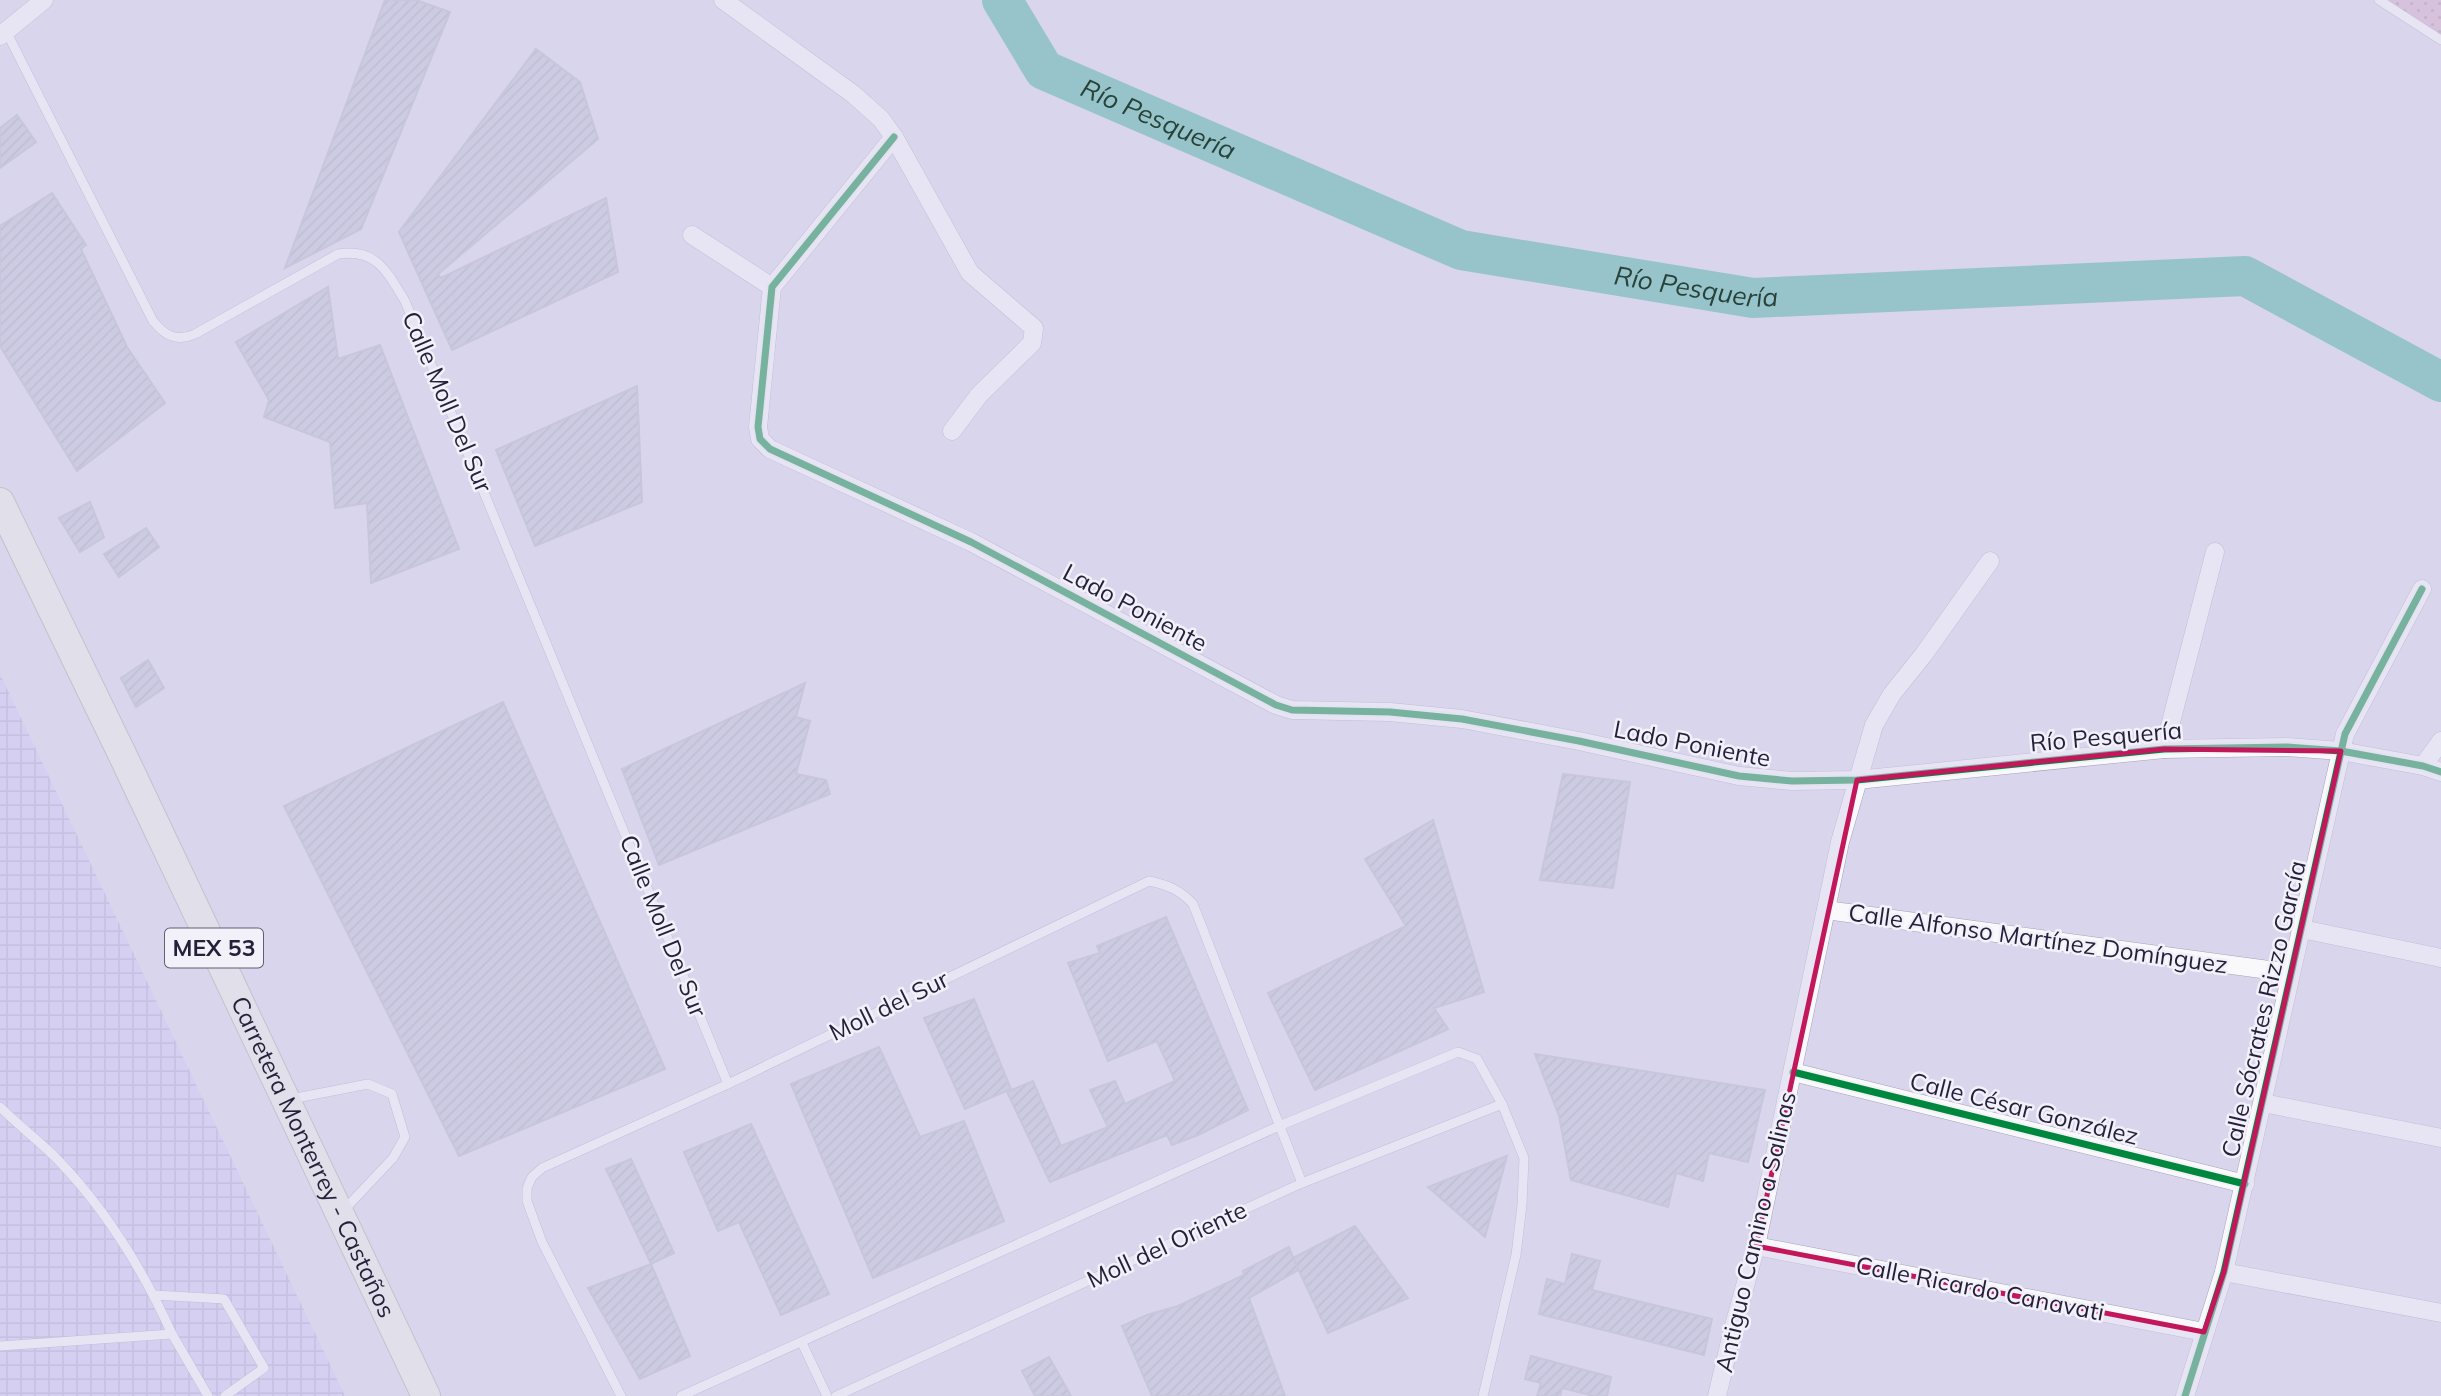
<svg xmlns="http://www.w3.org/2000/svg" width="2441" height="1396" viewBox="0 0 2441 1396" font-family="Mulish,sans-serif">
<defs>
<pattern id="industrial-grid" width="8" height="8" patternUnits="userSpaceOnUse" patternTransform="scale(1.75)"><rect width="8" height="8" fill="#d0c9f7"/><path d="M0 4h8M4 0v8" fill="none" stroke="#b2acd5"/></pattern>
<pattern id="grass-dots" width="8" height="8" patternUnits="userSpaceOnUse" patternTransform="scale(1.75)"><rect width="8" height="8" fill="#d3abc7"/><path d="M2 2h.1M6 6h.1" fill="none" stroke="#ab8ba3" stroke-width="1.8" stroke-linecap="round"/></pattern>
<pattern id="building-hatch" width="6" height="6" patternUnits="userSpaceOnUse" patternTransform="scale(1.75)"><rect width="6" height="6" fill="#bdbfd7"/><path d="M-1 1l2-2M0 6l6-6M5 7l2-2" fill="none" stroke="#a2a4b9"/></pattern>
</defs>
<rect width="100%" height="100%" fill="#d8d5ed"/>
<path fill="url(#industrial-grid)" d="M0 674 345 1396H0Z"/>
<path fill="url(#grass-dots)" d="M2382 0H2441V37Z"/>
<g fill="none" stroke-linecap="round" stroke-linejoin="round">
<path stroke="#48afa0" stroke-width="40" id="s1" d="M1002 0 1044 70 1461 250 1753 298 2245 276 2441 382"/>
</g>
<g fill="url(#building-hatch)" stroke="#b0b3ca" stroke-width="2">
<path d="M385 0H416L450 12 361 229 285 268Z"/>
<path d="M536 49 580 82 598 139 438 274 441 278 606 198 618 272 452 350 399 232Z"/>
<path d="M17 115 36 142 0 168V128Z"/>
<path d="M52 193 86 245 81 249 127 347 165 403 77 471 0 346V226Z"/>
<path d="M328 287 338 359 380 345 459 549 371 583 367 503 335 508 330 442 264 417 269 400 236 342Z"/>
<path d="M637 386 642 502 535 546 496 450Z"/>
<path d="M90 502 104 537 80 552 59 518Z"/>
<path d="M146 528 159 547 119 577 104 554Z"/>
<path d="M148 660 164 688 136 707 121 678Z"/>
<path d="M805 683 796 717 810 721 796 774 826 780 830 794 659 865 622 769Z"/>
<path d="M503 702 665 1069 459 1156 284 806Z"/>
<path d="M1563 774 1630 782 1613 888 1540 880Z"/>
<path d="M1433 820 1484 992 1434 1008 1448 1029 1315 1090 1268 993 1406 926 1365 859Z"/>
<path d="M1166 917 1248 1110 1198 1135 1172 1145 1167 1135 1050 1182 1007 1092 1033 1081 1061 1146 1108 1127 1090 1090 1115 1081 1125 1104 1175 1081 1157 1041 1108 1061 1068 963 1100 953 1097 946Z"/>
<path d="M974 999 1011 1089 965 1109 924 1018Z"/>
<path d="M879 1047 920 1137 964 1121 1004 1221 873 1278 791 1084Z"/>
<path d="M1535 1054 1765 1090 1748 1162 1709 1153 1703 1181 1676 1173 1668 1207 1571 1180 1559 1116Z"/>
<path d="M751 1124 829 1294 781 1315 739 1222 718 1231 684 1152Z"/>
<path d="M1507 1156 1485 1237 1428 1187Z"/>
<path d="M631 1159 674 1253 651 1264 606 1169Z"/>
<path d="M1355 1226 1408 1298 1328 1333 1293 1258Z"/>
<path d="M1289 1247 1298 1270 1249 1298 1285 1396H1152L1122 1326 1147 1315 1178 1306 1244 1275 1243 1271Z"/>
<path d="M1572 1254 1600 1261 1592 1290 1712 1319 1704 1355 1539 1314 1547 1279 1565 1284Z"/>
<path d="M651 1264 690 1356 640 1379 588 1288Z"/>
<path d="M1531 1356 1611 1377 1607 1396H1594L1562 1388 1560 1396H1537L1541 1383 1525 1379Z"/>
<path d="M1049 1357 1071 1396H1035L1022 1371Z"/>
</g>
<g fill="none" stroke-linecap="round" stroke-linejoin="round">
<g stroke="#a5a2b9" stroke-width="10">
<g id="lane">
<path d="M2379 0 2441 40"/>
<path d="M6 31 153 321C165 336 177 342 195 334L338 254C377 248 387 272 405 301L728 1084"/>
<path d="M291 1099 368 1084 392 1094 405 1137 393 1158 344 1210"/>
<path d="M0 1107C18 1125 38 1140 56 1158 106 1209 143 1270 172 1334"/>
<path d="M154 1295 224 1299 264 1368 225 1396"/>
<path d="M802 1343 827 1396"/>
<path d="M0 1346 172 1334 208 1396"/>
<path d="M621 1396 542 1242 527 1201V1188L532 1177 542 1168 728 1084 1149 881C1168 885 1180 890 1193 904L1302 1183"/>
<path d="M681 1396 1279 1126 1458 1052 1477 1059 1502 1104 1524 1158 1522 1205 1516 1255 1483 1396"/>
<path d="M836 1396 1302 1183 1502 1104"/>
</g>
</g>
<g stroke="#a5a2b9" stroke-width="19">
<g id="street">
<path d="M723 0 853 94 881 119 894 137 970 273 1034 328 1032 343 979 395 952 431"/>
<path d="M0 36 44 0"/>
<path d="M894 137 772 287 758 427 760 439 770 449 971 542 1276 705 1292 710 1390 712 1462 719 1579 741 1739 776 1792 781 1857 780 2164 749 2287 747 2341 751 2423 766 2441 772"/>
<path d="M692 235 772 287"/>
<path d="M2164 749 2215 552"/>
<path d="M2423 766 2441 741"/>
<path d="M1826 910 2291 973"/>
<path d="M2302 929 2441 958"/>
<path d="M1793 1072 2245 1184"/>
<path d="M2263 1103 2441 1138"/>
<path d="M1756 1246 2204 1332"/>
<path d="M2224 1272 2441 1313"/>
<path d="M1717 1396 1732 1333 1756 1246 1840 842 1874 725 1892 694 1924 654 1990 561"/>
<path d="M2185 1396 2224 1272 2345 734 2422 589"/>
</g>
</g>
<g stroke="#abaaa8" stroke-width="30">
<g id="primary">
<path id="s2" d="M0 502 123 756 426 1396"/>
</g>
</g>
<use href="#lane" stroke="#f9f9fc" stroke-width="9"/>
<use href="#street" stroke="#f9f9fc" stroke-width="18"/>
<use href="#primary" stroke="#ebeae6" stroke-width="28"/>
<g stroke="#f2f1f9" stroke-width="11">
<g id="cycleway">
<path d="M894 137 772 287 758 427 760 439 770 449 971 542 1276 705 1292 710 1390 712 1462 719 1579 741 1739 776 1792 781 1857 780 2164 749 2287 747 2341 751 2423 766 2441 772"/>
<path d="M1793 1072 2245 1184"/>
<path d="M2185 1396 2224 1272 2345 734 2422 589"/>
</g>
</g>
<use href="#cycleway" stroke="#00873e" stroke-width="7"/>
</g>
<path d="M0 0H2441V1396H0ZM2164 749 2341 751 2224 1272 2204 1332 1756 1246 1857 780Z" fill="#d8d5ed" fill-opacity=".55" fill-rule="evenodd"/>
<path fill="none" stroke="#c2185b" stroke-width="5" stroke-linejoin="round" d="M2164 749 2341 751 2224 1272 2204 1332 1756 1246 1857 780Z"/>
<g text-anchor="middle" stroke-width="5" stroke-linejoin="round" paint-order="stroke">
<rect fill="#f2f1f9" stroke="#625e74" stroke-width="2" x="165" y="928.5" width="98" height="39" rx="5"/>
<g font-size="23" font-weight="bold" fill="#251f3b">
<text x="214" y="956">MEX 53</text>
</g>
<g font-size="24" fill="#251f3b" stroke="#f2f1f9">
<text transform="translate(447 402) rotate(67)" y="8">Calle Moll Del Sur</text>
<text transform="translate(1135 608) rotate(28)" y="8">Lado Poniente</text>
<text transform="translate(2106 737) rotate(-5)" y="8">Río Pesquería</text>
<text transform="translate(1692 744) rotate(11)" y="8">Lado Poniente</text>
<text transform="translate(663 926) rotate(68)" y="8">Calle Moll Del Sur</text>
<text transform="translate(2038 939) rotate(8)" y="8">Calle Alfonso Martínez Domínguez</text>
<text transform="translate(889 1006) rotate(-26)" y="8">Moll del Sur</text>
<text transform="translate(2264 1009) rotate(-77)" y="8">Calle Sócrates Rizzo García</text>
<text transform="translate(2024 1109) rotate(14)" y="8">Calle César González</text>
<text dy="8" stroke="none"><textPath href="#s2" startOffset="726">Carretera Monterrey - Castaños</textPath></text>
<text transform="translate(1756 1232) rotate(-77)" y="8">Antiguo Camino a Salinas</text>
<text transform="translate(1167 1245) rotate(-25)" y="8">Moll del Oriente</text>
<text transform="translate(1980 1289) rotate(11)" y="8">Calle Ricardo Canavati</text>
</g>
<g font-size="26" font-style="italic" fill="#284239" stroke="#f2f1f9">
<text dy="9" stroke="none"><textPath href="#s1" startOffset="206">Río Pesquería</textPath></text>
<text dy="9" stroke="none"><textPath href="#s1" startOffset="774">Río Pesquería</textPath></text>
</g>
</g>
</svg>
